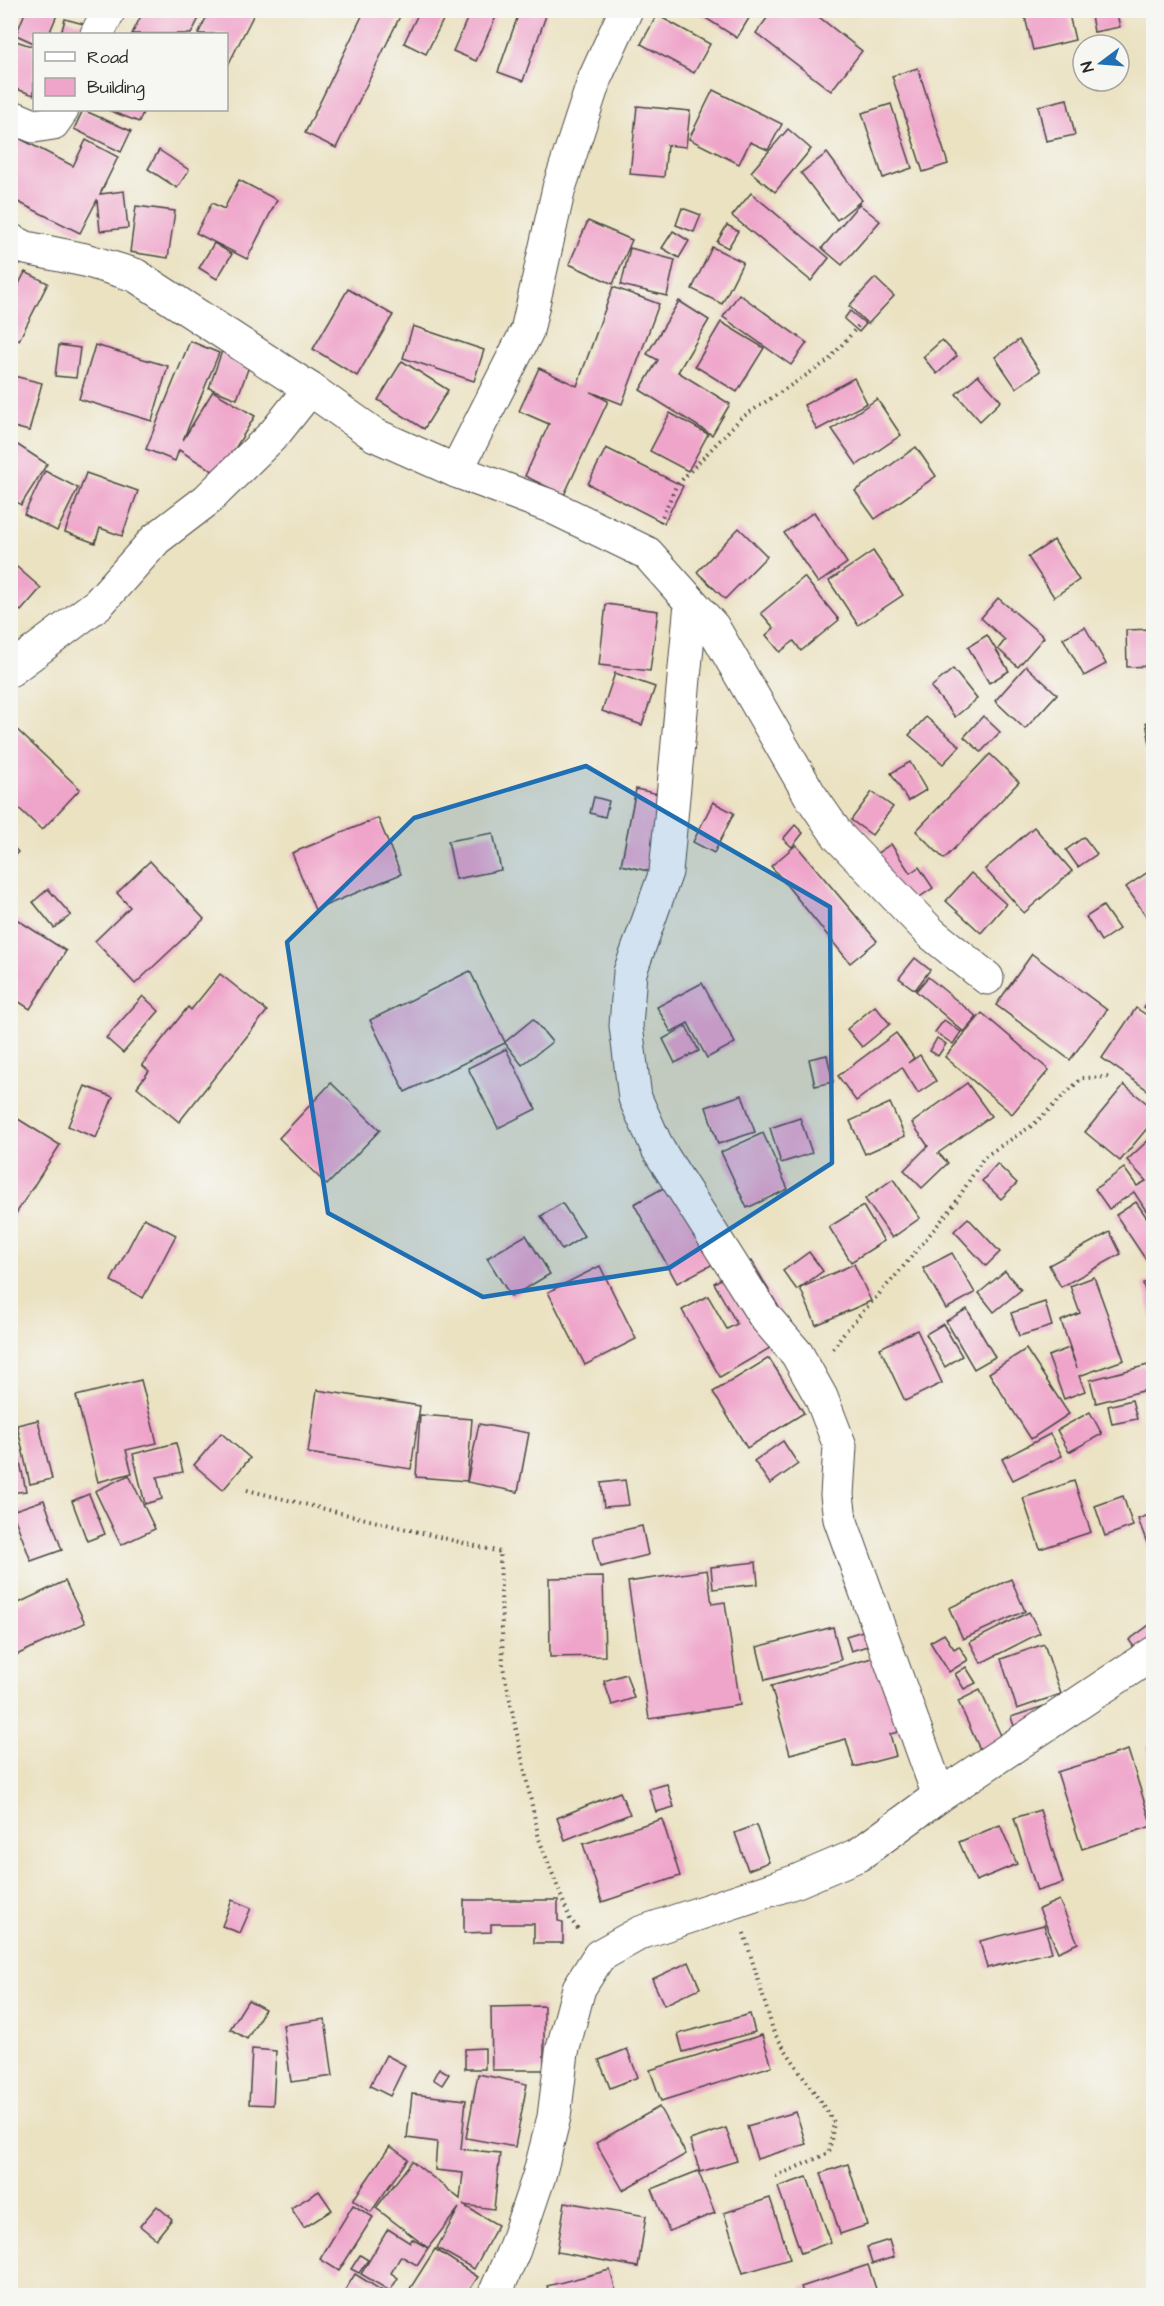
<svg xmlns="http://www.w3.org/2000/svg" width="1164" height="2306" viewBox="0 0 1164 2306" font-family="'Architects Daughter',sans-serif">
<rect width="100%" height="100%" fill="#f6f6f2"/>
<filter id="ink" filterUnits="userSpaceOnUse"><feTurbulence type="fractalNoise" baseFrequency=".0167" numOctaves="2"/><feDisplacementMap in="SourceGraphic" scale="12" xChannelSelector="R" yChannelSelector="G"/><feConvolveMatrix kernelMatrix="1 2 1 2 8 2 1 2 1" color-interpolation-filters="sRGB"/></filter>
<filter id="wash" filterUnits="userSpaceOnUse"><feTurbulence type="fractalNoise" baseFrequency=".008" numOctaves="4" result="noise"/><feDisplacementMap in="SourceGraphic" scale="24" xChannelSelector="R" yChannelSelector="G"/><feGaussianBlur stdDeviation="1.35" result="paint"/><feColorMatrix in="noise" values="0 0 0 0 0 0 0 0 0 0 0 0 0 0 0 0 0 1.4 0 .05"/><feComposite in="paint" operator="in"/></filter>
<g filter="url(#wash)">
<rect width="100%" height="100%" fill="#ebe2c2"/>
<g id="blocks">
<g fill="#efa5ca">
<path d="M26 10H59L49 34H34V43L16 35Z"/>
<path d="M144 10H203L191 34H132Z"/>
<path d="M210 10H256L226 69V34H198Z"/>
<path d="M365 10H403L336 148 305 133Z"/>
<path d="M420 10H448L426 54 404 43Z"/>
<path d="M471 10H499L476 61 453 51Z"/>
<path d="M520 10H548L523 81 498 72Z"/>
<path d="M693 10H754L737 38Z"/>
<path d="M773 10H810L862 51 831 91 756 33Z"/>
<path d="M1052 10H1068L1075 40 1033 50 1025 17Z"/>
<path d="M1090 10H1116L1120 27 1094 32Z"/>
<path d="M657 15 710 44 694 73 641 44Z"/>
<path d="M65 19 91 26 89 34H61Z"/>
<path d="M13 40 34 47V95L10 87V48Z"/>
<path d="M918 68 948 164 923 172 892 76Z"/>
<path d="M713 90 782 124 768 150 750 142 739 164 689 139Z"/>
<path d="M1067 99 1075 135 1046 141 1038 106Z"/>
<path d="M891 104 912 168 883 178 862 113Z"/>
<path d="M637 106 690 111 686 147 667 145 664 177 630 174Z"/>
<path d="M83 110 131 131 121 152 74 129Z"/>
<path d="M108 110H144L139 122Z"/>
<path d="M788 129 811 149 775 192 751 172Z"/>
<path d="M13 135 73 166 86 140 118 157 100 194 124 191 128 228 100 231 97 200 80 233 10 198V140Z"/>
<path d="M159 150 189 170 177 188 148 169Z"/>
<path d="M827 153 862 200 837 220 801 173Z"/>
<path d="M239 180 277 200 247 259 196 233 212 203 224 209Z"/>
<path d="M751 193 829 258 811 281 732 216Z"/>
<path d="M859 204 880 221 842 265 822 248Z"/>
<path d="M136 206 175 211 168 258 130 252Z"/>
<path d="M682 208 701 215 694 232 676 225Z"/>
<path d="M588 221 632 240 613 284 569 264Z"/>
<path d="M727 225 738 231 728 248 717 242Z"/>
<path d="M673 231 689 241 679 258 662 248Z"/>
<path d="M214 243 232 254 217 279 199 268Z"/>
<path d="M712 247 743 262 722 304 692 289Z"/>
<path d="M630 248 675 260 667 296 621 285Z"/>
<path d="M25 272 48 283 19 340 10 336V302Z"/>
<path d="M875 278 894 296 868 324 849 306Z"/>
<path d="M613 287 659 304 622 404 591 392 608 401 564 495 525 476 549 424 519 411 539 368 577 386Z"/>
<path d="M348 289 393 315 357 376 313 349Z"/>
<path d="M739 294 807 343 791 365 723 317Z"/>
<path d="M679 301 709 320 678 372 730 404 712 435 640 390 658 360 647 354Z"/>
<path d="M850 311 866 324 859 332 844 319Z"/>
<path d="M721 322 764 348 737 392 695 366Z"/>
<path d="M413 326 484 350 474 381 403 358Z"/>
<path d="M942 340 957 356 937 374 923 357Z"/>
<path d="M1019 340 1040 371 1016 388 995 357Z"/>
<path d="M190 341 219 353 183 440 213 391 255 416 219 475 179 450 175 461 146 449Z"/>
<path d="M59 345 80 348 76 378 55 376Z"/>
<path d="M95 345 168 366 152 421 79 399Z"/>
<path d="M222 351 251 361 237 399 209 388Z"/>
<path d="M402 361 448 390 424 429 378 400Z"/>
<path d="M10 375 42 383 29 431 10 426Z"/>
<path d="M978 375 1001 401 980 421 956 394Z"/>
<path d="M854 378 867 403 817 430 804 405Z"/>
<path d="M877 399 901 435 857 465 832 429Z"/>
<path d="M670 413 708 434 688 471 650 451Z"/>
<path d="M10 440 47 464 21 505 10 498Z"/>
<path d="M916 447 936 476 875 519 855 491Z"/>
<path d="M606 448 683 486 664 523 588 484Z"/>
<path d="M45 471 78 488 57 531 24 514Z"/>
<path d="M86 473 138 491 122 536 100 528 95 543 65 532Z"/>
<path d="M814 512 847 563 818 583 784 533Z"/>
<path d="M739 528 767 556 725 599 697 572Z"/>
<path d="M1054 540 1079 580 1054 597 1028 557Z"/>
<path d="M873 551 903 595 858 625 829 581Z"/>
<path d="M10 561 41 588 21 611 10 602Z"/>
<path d="M804 577 839 620 801 651 794 641 780 652 766 635 774 628 761 613Z"/>
<path d="M998 598 1044 637 1018 667 998 649 1005 640 981 618Z"/>
<path d="M606 604 658 611 650 671 599 665Z"/>
<path d="M1085 627 1106 664 1084 676 1063 638Z"/>
<path d="M1154 629V666L1127 667 1126 630Z"/>
<path d="M987 635 1009 671 989 683 968 647Z"/>
<path d="M1026 666 1057 694 1025 729 995 701Z"/>
<path d="M953 669 977 699 955 717 931 687Z"/>
<path d="M615 673 655 687 642 725 602 711Z"/>
<path d="M983 716 1000 732 981 752 964 737Z"/>
<path d="M926 717 960 746 943 764 909 735Z"/>
<path d="M1154 721V755H1152L1146 722Z"/>
<path d="M13 726 80 789 42 830 10 800V728Z"/>
<path d="M990 754 1019 782 944 859 916 831Z"/>
<path d="M910 762 926 790 908 801 891 773Z"/>
<path d="M636 789 672 797 657 873 621 865Z"/>
<path d="M872 792 893 807 872 835 851 820Z"/>
<path d="M594 797 609 801 605 817 590 813Z"/>
<path d="M713 802 734 813 714 853 693 842Z"/>
<path d="M378 818 401 874 315 910 292 853Z"/>
<path d="M795 825 803 833 792 847 783 839Z"/>
<path d="M1034 827 1072 871 1024 913 985 869Z"/>
<path d="M493 833 501 870 456 879 448 841Z"/>
<path d="M1084 837 1097 854 1078 867 1066 850Z"/>
<path d="M10 844 18 852 10 860Z"/>
<path d="M891 844 910 873 919 867 933 888 903 908 870 858Z"/>
<path d="M796 845 877 941 850 963 771 866Z"/>
<path d="M150 861 204 919 135 984 95 941 130 907 117 893Z"/>
<path d="M1154 868V917L1149 920 1126 887Z"/>
<path d="M971 873 1006 904 981 933 946 901Z"/>
<path d="M48 889 71 915 54 928 33 902Z"/>
<path d="M1103 906 1119 929 1101 941 1086 917Z"/>
<path d="M10 915 66 951 30 1009 10 996Z"/>
<path d="M1032 954 1107 1010 1070 1060 996 1005Z"/>
<path d="M915 958 930 970 915 990 899 978Z"/>
<path d="M470 971 505 1042 533 1019 552 1042 522 1065 505 1043 405 1092 370 1020Z"/>
<path d="M220 974 267 1011 179 1122 137 1087 149 1071 142 1065 188 1007 191 1010Z"/>
<path d="M928 977 977 1017 964 1032 916 991Z"/>
<path d="M702 983 735 1043 707 1058 688 1023 671 1032 657 1007Z"/>
<path d="M1154 993V1014L1144 1007Z"/>
<path d="M143 996 159 1011 123 1053 106 1038Z"/>
<path d="M875 1006 890 1024 862 1047 847 1029Z"/>
<path d="M1136 1008 1154 1020 1152 1093 1102 1058Z"/>
<path d="M982 1013 1049 1070 1012 1114 945 1057Z"/>
<path d="M944 1020 961 1032 953 1044 935 1032Z"/>
<path d="M686 1026 699 1051 675 1063 663 1039Z"/>
<path d="M896 1033 914 1058 908 1063 920 1055 936 1081 918 1093 902 1067 856 1101 838 1076Z"/>
<path d="M937 1038 946 1044 938 1056 930 1051Z"/>
<path d="M506 1049 536 1109 498 1128 468 1068Z"/>
<path d="M827 1055 833 1082 815 1086 809 1059Z"/>
<path d="M331 1083 380 1130 327 1185 279 1138Z"/>
<path d="M967 1083 991 1116 938 1153 948 1163 922 1188 904 1170 928 1146 912 1123Z"/>
<path d="M1124 1085 1154 1109V1120L1120 1161 1085 1132Z"/>
<path d="M85 1086 113 1097 96 1138 68 1126Z"/>
<path d="M742 1095 755 1132 718 1144 706 1107Z"/>
<path d="M890 1103 905 1136 865 1154 850 1121Z"/>
<path d="M10 1114 60 1145 10 1223Z"/>
<path d="M800 1118 812 1153 781 1163 770 1128Z"/>
<path d="M763 1133 788 1189 747 1208 721 1152Z"/>
<path d="M1154 1135V1223L1134 1192 1109 1209 1095 1189 1124 1168 1137 1186 1146 1181 1127 1160Z"/>
<path d="M997 1164 1017 1183 1001 1199 982 1181Z"/>
<path d="M893 1179 920 1218 892 1238 865 1199Z"/>
<path d="M676 1181 719 1261 677 1283 634 1204Z"/>
<path d="M1136 1202 1154 1228V1272L1116 1215Z"/>
<path d="M562 1203 584 1236 562 1250 541 1216Z"/>
<path d="M863 1206 884 1241 851 1262 829 1227Z"/>
<path d="M144 1218 176 1235 143 1298 111 1281Z"/>
<path d="M968 1218 1000 1252 986 1266 954 1231Z"/>
<path d="M1110 1232 1121 1254 1061 1287 1049 1265Z"/>
<path d="M526 1235 550 1274 511 1297 487 1258Z"/>
<path d="M809 1252 823 1271 797 1290 783 1271Z"/>
<path d="M952 1253 975 1293 946 1309 923 1268Z"/>
<path d="M752 1261 794 1334 720 1377 682 1310 708 1296 727 1329 737 1324 714 1283Z"/>
<path d="M854 1264 871 1301 816 1325 800 1288Z"/>
<path d="M600 1266 636 1339 585 1365 548 1292Z"/>
<path d="M1005 1271 1021 1290 994 1312 979 1293Z"/>
<path d="M1094 1277 1124 1360 1079 1376 1085 1391 1064 1399 1048 1356 1069 1348 1077 1368 1061 1321 1080 1313 1070 1286Z"/>
<path d="M1154 1281V1323H1153L1143 1283Z"/>
<path d="M1045 1302 1052 1326 1019 1336 1011 1313Z"/>
<path d="M967 1309 995 1357 974 1369 946 1321Z"/>
<path d="M943 1324 962 1356 945 1367 926 1334Z"/>
<path d="M917 1330 942 1383 905 1401 880 1348Z"/>
<path d="M1026 1349 1069 1414 1031 1439 989 1373Z"/>
<path d="M769 1358 804 1413 747 1448 713 1392Z"/>
<path d="M1152 1364 1154 1388 1096 1403 1090 1380Z"/>
<path d="M141 1380 157 1443 126 1450 132 1473 98 1482 76 1396Z"/>
<path d="M317 1390 420 1406 411 1469 308 1453Z"/>
<path d="M1132 1400 1137 1419 1112 1424 1108 1406Z"/>
<path d="M1090 1412 1102 1434 1069 1452 1057 1430Z"/>
<path d="M420 1415 472 1419 467 1481 416 1477Z"/>
<path d="M38 1420 52 1479 30 1484 17 1425Z"/>
<path d="M479 1424 529 1433 518 1492 467 1482Z"/>
<path d="M221 1433 250 1458 223 1490 194 1465Z"/>
<path d="M1050 1434 1062 1456 1013 1480 1002 1459Z"/>
<path d="M783 1441 798 1464 770 1484 754 1461Z"/>
<path d="M176 1443 183 1472 157 1477 162 1499 145 1504 133 1454Z"/>
<path d="M18 1452 26 1491 10 1493V1453Z"/>
<path d="M129 1475 155 1529 121 1545 95 1491Z"/>
<path d="M625 1480 629 1505 604 1507 601 1483Z"/>
<path d="M1074 1481 1091 1532 1040 1549 1023 1498Z"/>
<path d="M89 1494 105 1534 87 1541 72 1501Z"/>
<path d="M1123 1496 1133 1526 1105 1536 1095 1506Z"/>
<path d="M44 1500 62 1550 31 1561 12 1511Z"/>
<path d="M1154 1513V1559H1153L1138 1519Z"/>
<path d="M642 1526 648 1555 600 1567 593 1537Z"/>
<path d="M10 1554 15 1567 10 1568Z"/>
<path d="M756 1562 758 1584 713 1589 711 1567Z"/>
<path d="M707 1570 712 1604 725 1602 740 1705 649 1719 628 1582Z"/>
<path d="M603 1577 605 1656 550 1657 549 1578Z"/>
<path d="M1011 1579 1025 1611 963 1639 949 1608Z"/>
<path d="M65 1581 85 1623 10 1658V1607Z"/>
<path d="M1029 1612 1040 1633 981 1663 970 1642Z"/>
<path d="M1152 1623 1154 1646 1140 1656 1129 1640Z"/>
<path d="M833 1627 841 1660 765 1680 757 1647Z"/>
<path d="M873 1628 877 1643 851 1651 846 1636Z"/>
<path d="M944 1634 954 1649 959 1646 968 1660 949 1672 930 1642Z"/>
<path d="M1044 1644 1061 1694 1017 1709 1001 1659Z"/>
<path d="M890 1653 911 1729 890 1734 896 1756 854 1767 846 1739 790 1754 771 1686Z"/>
<path d="M966 1667 976 1683 964 1689 955 1674Z"/>
<path d="M626 1674 634 1698 612 1705 604 1681Z"/>
<path d="M980 1690 1010 1755 987 1765 958 1701Z"/>
<path d="M1047 1705 1018 1738 1011 1717Z"/>
<path d="M1154 1747V1776H1152L1148 1748Z"/>
<path d="M1128 1750 1152 1826 1082 1849 1057 1772Z"/>
<path d="M667 1784 674 1807 656 1812 649 1789Z"/>
<path d="M620 1792 630 1814 565 1840 557 1818Z"/>
<path d="M1040 1810 1063 1883 1037 1891 1014 1818Z"/>
<path d="M662 1819 680 1876 602 1902 583 1844Z"/>
<path d="M756 1825 769 1862 748 1870 735 1833Z"/>
<path d="M1000 1825 1017 1864 976 1881 959 1842Z"/>
<path d="M232 1900 251 1908 240 1933 222 1926Z"/>
<path d="M464 1900H558V1921L563 1922V1943H534V1924H491V1932L464 1933Z"/>
<path d="M1059 1900 1078 1943 1058 1952 1039 1909Z"/>
<path d="M1044 1925 1052 1952 987 1968 980 1941Z"/>
<path d="M689 1962 700 1988 664 2005 652 1979Z"/>
<path d="M248 2000 265 2009 247 2039 230 2029Z"/>
<path d="M544 2006V2070H492L491 2007Z"/>
<path d="M750 2014 755 2032 683 2052 678 2034Z"/>
<path d="M325 2019 333 2076 291 2082 283 2025Z"/>
<path d="M762 2035 772 2066 661 2101 650 2070Z"/>
<path d="M485 2048V2069H465V2049Z"/>
<path d="M252 2049 276 2051 273 2105 249 2104Z"/>
<path d="M627 2049 638 2077 610 2088 599 2060Z"/>
<path d="M386 2055 405 2065 390 2096 370 2086Z"/>
<path d="M439 2068 449 2074 442 2085 433 2079Z"/>
<path d="M478 2074 527 2084 515 2147 466 2138Z"/>
<path d="M412 2094 466 2100 461 2149 500 2153 494 2209 463 2205 498 2225 474 2269 437 2248 459 2208 428 2248 376 2208 412 2161 460 2199 463 2173 435 2170 437 2142 407 2138Z"/>
<path d="M659 2107 686 2154 623 2190 596 2143Z"/>
<path d="M796 2112 806 2144 757 2159 747 2126Z"/>
<path d="M726 2128 737 2161 700 2172 690 2140Z"/>
<path d="M390 2146 408 2159 371 2212 353 2200Z"/>
<path d="M848 2164 867 2225 840 2234 821 2173Z"/>
<path d="M698 2171 715 2213 669 2231 652 2189Z"/>
<path d="M807 2177 831 2242 801 2253 778 2187Z"/>
<path d="M319 2191 332 2210 304 2228 291 2208Z"/>
<path d="M770 2198 790 2259 743 2273 724 2213Z"/>
<path d="M565 2202 646 2216 638 2267 557 2252Z"/>
<path d="M353 2205 373 2217 339 2271 320 2259Z"/>
<path d="M157 2206 172 2219 156 2239 140 2226Z"/>
<path d="M388 2229 410 2243 412 2239 428 2248 417 2265 401 2256 391 2273 398 2278 390 2291 361 2274Z"/>
<path d="M889 2240 894 2257 872 2264 867 2247Z"/>
<path d="M435 2249 478 2277 466 2295H406Z"/>
<path d="M360 2255 368 2260 359 2273 351 2269Z"/>
<path d="M868 2265 878 2295H804L801 2287Z"/>
<path d="M610 2270 617 2295H550L547 2286Z"/>
<path d="M355 2274 389 2295H342Z"/>
<path d="M742 2291 744 2295H729Z"/>
</g>
</g>
</g>
<g filter="url(#ink)">
<use href="#blocks" fill-opacity="0" stroke="#484642" stroke-width="1.5"/>
<g fill="none" stroke-linecap="round" stroke-linejoin="round">
<g stroke="#484642" stroke-width="35">
<g id="street">
<path d="M97 34 109 10"/>
<path d="M10 116 34 126 53 123 62 110"/>
<path d="M10 240 26 248 85 260 135 275 310 389 375 435 456 471 550 506 647 553 713 627 810 795 839 837 932 934 987 978"/>
<path d="M456 471 527 331 559 188 595 78 626 10"/>
<path d="M691 603 666 872 630 972 626 1026 635 1098 658 1149 765 1317 797 1354 821 1397 840 1446 837 1495 840 1519 939 1796"/>
<path d="M10 670 98 604 156 539 207 500 275 433 310 389"/>
<path d="M494 2296 514 2250 539 2176 554 2117 562 2052 579 1988 599 1956 640 1933 797 1881 858 1855 939 1796 1154 1653"/>
</g>
</g>
<g stroke="#484642" stroke-width="4" stroke-dasharray="1.5 4.5" stroke-linecap="butt">
<path d="M660 522 676 486 741 418 828 361 859 325"/>
<path d="M833 1349 842 1335 898 1273 954 1205 984 1157 1033 1125 1082 1078 1111 1077"/>
<path d="M247 1490 500 1552 503 1667 539 1839 570 1919 578 1929"/>
<path d="M744 1933 774 2033 834 2122 829 2153 772 2178"/>
</g>
<use href="#street" stroke="#fff" stroke-width="33"/>
</g>
</g>
<path fill="#1f6fb2" fill-opacity="0.2" stroke="#1f6fb2" stroke-width="4.5" stroke-linejoin="round" d="M586 766 830 907 832 1163 669 1268 483 1297 328 1213 287 942 414 818Z"/>
<rect width="1164" height="2306" fill="none" stroke="#f6f6f2" stroke-width="36"/>
<rect x="33" y="33" width="195" height="78" fill="#f6f6f2" stroke="#a5a5a2" stroke-width="1.5"/>
<rect x="45" y="52" width="30" height="9" fill="#ffffff" stroke="#a5a5a2" stroke-width="1.5"/>
<text x="87" y="63" font-size="18" fill="#2b2b2b">Road</text>
<rect x="45" y="78" width="30" height="18" fill="#efa5ca" stroke="#a5a5a2" stroke-width="1.5"/>
<text x="87" y="93" font-size="18" fill="#2b2b2b">Building</text>
<g transform="translate(1101 63) rotate(254)"><circle r="28" fill="#f6f6f2" stroke="#a5a5a2" stroke-width="1.5"/>
<path d="M0-4.5L10 22L0 15L-10 22Z" fill="#1f6fb2"/>
<text y="-9" font-size="16" font-weight="bold" text-anchor="middle" fill="#2b2b2b">N</text>
</g>
</svg>
